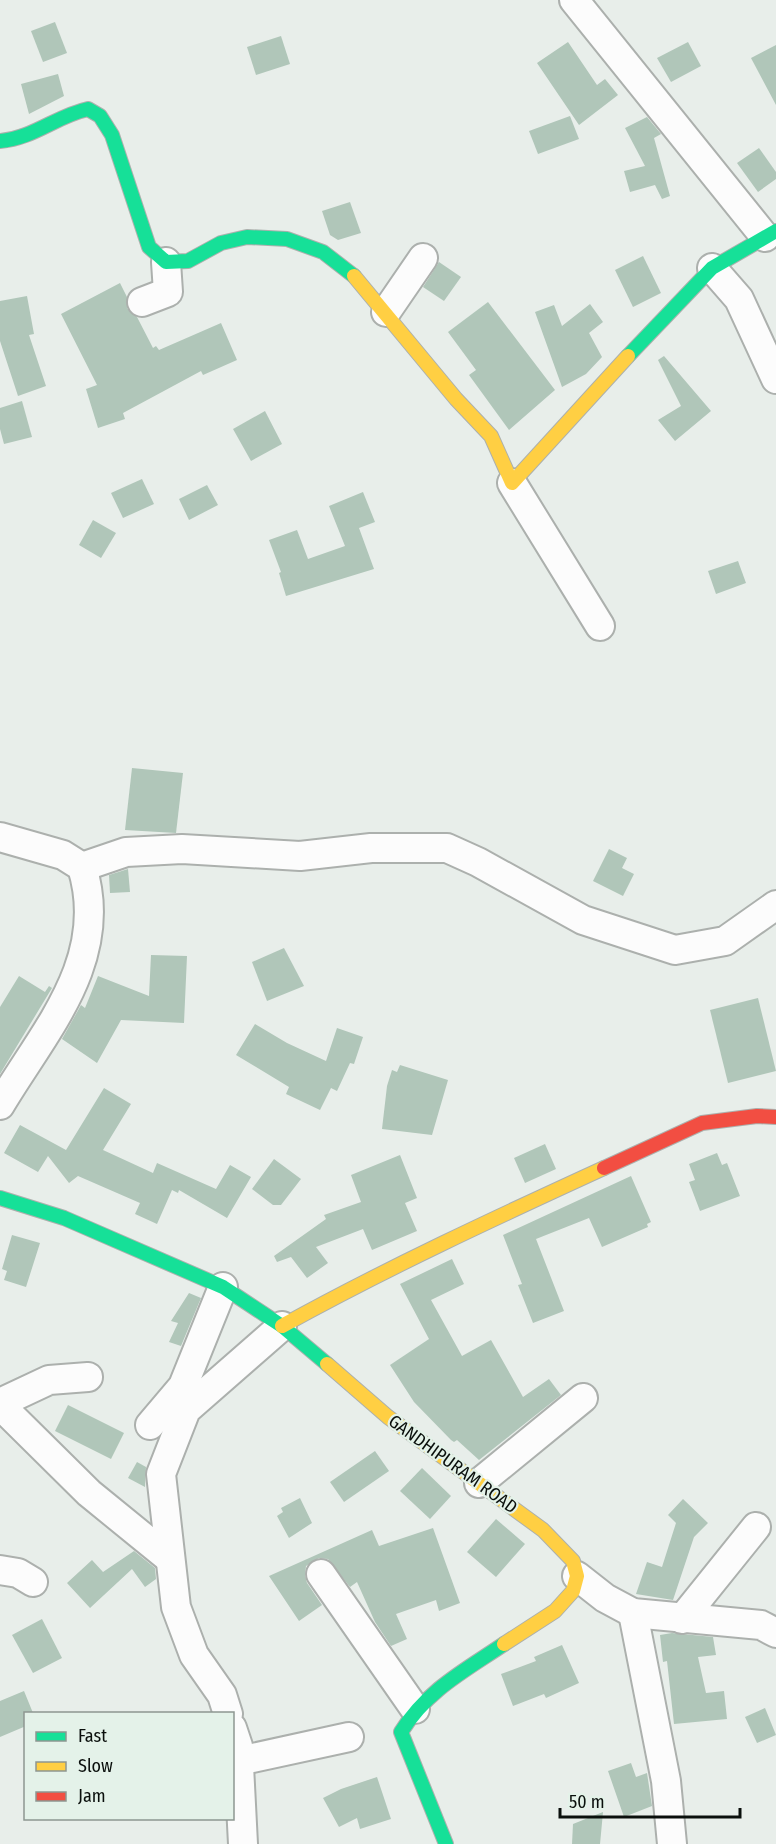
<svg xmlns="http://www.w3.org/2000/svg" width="776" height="1844" viewBox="0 0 776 1844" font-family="'Fira Sans Condensed',sans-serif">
<rect width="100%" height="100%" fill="#e8eeea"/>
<g fill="#b0c6b9">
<path d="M55 22 67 53 43 62 31 31Z"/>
<path d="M281 36 290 64 256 75 247 47Z"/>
<path d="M568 42 597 85 605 79 618 95 579 125 537 63Z"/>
<path d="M688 42 701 66 671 82 657 58Z"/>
<path d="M776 45V105L751 58Z"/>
<path d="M58 74 64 96 29 114 21 84Z"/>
<path d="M570 116 579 139 538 154 529 131Z"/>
<path d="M647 117 661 134 654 138 670 196 662 199 655 185 630 192 624 171 645 166 625 128Z"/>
<path d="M759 148 776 172V179L758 192 737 163Z"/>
<path d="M350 202 361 233 338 240 330 235 322 211Z"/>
<path d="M643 256 661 293 633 307 615 270Z"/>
<path d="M439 262 461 277 444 301 423 287Z"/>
<path d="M120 283 127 297V308L137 317 153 348 156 346 159 350 221 323 237 360 203 375 201 371 123 413 125 419 98 428 86 389 97 385 61 314Z"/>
<path d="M27 296 34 334 29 335 46 386 18 396 0 341V301Z"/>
<path d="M488 302 555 390 509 430 469 375 476 370 448 332Z"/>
<path d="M590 304 603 322 589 333 602 357 586 374 562 387 535 312 554 305 562 326Z"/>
<path d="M664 356 711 411 675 441 658 420 681 406 658 360Z"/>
<path d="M22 401 32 437 4 444 0 429V408Z"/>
<path d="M265 411 282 444 251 461 233 429Z"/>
<path d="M142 479 154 504 123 518 111 493Z"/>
<path d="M207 485 218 505 189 520 179 499Z"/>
<path d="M363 492 375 522 359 528 374 569 286 596 279 573 281 572 269 540 297 530 308 559 345 546 329 506Z"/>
<path d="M93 520 116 533 101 558 79 545Z"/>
<path d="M738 561 746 583 716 594 708 571Z"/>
<path d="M132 768 183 773 176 833 125 830Z"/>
<path d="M609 849 627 858 622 868 634 874 623 896 593 881Z"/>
<path d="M128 869 130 892 110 893 109 875Z"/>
<path d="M284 948 304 986 267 1001 252 962Z"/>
<path d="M151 955 187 956 184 1023 121 1020 97 1063 62 1039 81 1005 85 1008 98 976 149 996Z"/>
<path d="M19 976 45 992 49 986 52 988 0 1074V1007Z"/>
<path d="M758 998 776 1071 728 1083 710 1010Z"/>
<path d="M255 1024 287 1043 326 1061 337 1028 363 1037 354 1064 350 1063 337 1091 331 1088 320 1110 286 1094 289 1087 236 1055Z"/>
<path d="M400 1065 448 1080 432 1135 382 1129 387 1086 392 1070 397 1072Z"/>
<path d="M104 1088 131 1104 103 1150 153 1173 157 1163 216 1189 230 1165 251 1177 227 1218 179 1190 178 1193 172 1190 157 1224 135 1214 140 1203 78 1176 69 1183 48 1156 38 1172 4 1153 20 1125 66 1150Z"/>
<path d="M545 1144 556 1169 525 1183 514 1158Z"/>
<path d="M717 1153 722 1165 727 1163 740 1196 700 1211 689 1182 695 1180 689 1164Z"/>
<path d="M400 1155 417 1198 405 1203 417 1231 372 1250 363 1229 316 1247 328 1263 307 1278 291 1257 277 1262 274 1256 326 1219 324 1215 361 1202 351 1175Z"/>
<path d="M274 1159 301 1179 281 1205H273L252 1189Z"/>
<path d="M631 1176 651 1222 647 1224 648 1227 602 1247 589 1218 536 1239 564 1311 533 1323 518 1285 522 1284 503 1235Z"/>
<path d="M12 1235 40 1243 26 1287 4 1280 7 1271 2 1269Z"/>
<path d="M452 1259 464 1284 431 1300 462 1356 491 1340 523 1397 549 1379 561 1395 479 1460 457 1440 454 1442 451 1440 414 1402 390 1365 429 1339 400 1284Z"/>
<path d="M189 1293 201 1298 181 1346 169 1342 178 1323 171 1321Z"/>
<path d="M68 1405 124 1433 111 1459 55 1431Z"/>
<path d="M375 1451 389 1471 344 1502 330 1482Z"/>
<path d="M137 1462 146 1467 145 1487 128 1478Z"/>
<path d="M422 1468 451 1496 430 1519 400 1491Z"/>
<path d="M300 1498 312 1523 289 1538 277 1516 283 1512 281 1508Z"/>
<path d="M683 1499 708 1523 694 1537 673 1600 636 1594 647 1562 662 1567 676 1523 668 1515Z"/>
<path d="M496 1519 525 1544 496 1577 467 1552Z"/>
<path d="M433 1528 460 1603 439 1611 436 1600 396 1614 407 1639 391 1646 375 1622 357 1582 350 1587 328 1559 319 1558 306 1566 305 1575 307 1583 322 1605 299 1621 269 1576 372 1530 379 1546Z"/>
<path d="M134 1551 155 1568 156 1579 145 1587 132 1569 90 1608 67 1583 92 1560 103 1572Z"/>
<path d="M42 1619 62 1658 33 1673 12 1635Z"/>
<path d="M672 1633 713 1637 716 1655 698 1657 706 1693 724 1691 727 1719 674 1724 667 1661 663 1662 660 1635Z"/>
<path d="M562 1645 579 1683 546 1698 544 1694 513 1706 501 1674 536 1661 534 1657Z"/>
<path d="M24 1691 33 1713H26V1726L0 1737V1701Z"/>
<path d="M765 1708 776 1735 757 1743 745 1717Z"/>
<path d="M631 1763 636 1777 647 1773 652 1806 624 1817 608 1771Z"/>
<path d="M377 1777 391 1819 360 1829 357 1818 339 1827 323 1798 341 1789Z"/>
<path d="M603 1812 600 1844H572L573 1824Z"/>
</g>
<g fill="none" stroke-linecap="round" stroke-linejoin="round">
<g stroke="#acb0ad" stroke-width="32">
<g id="street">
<path d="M574 0 765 237"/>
<path d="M712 268 739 299 776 379"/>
<path d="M142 302 168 292 166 262"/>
<path d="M386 312 423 258"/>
<path d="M512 483 600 626"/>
<path d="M0 837 63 855 82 867C111 960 44 1031 0 1105"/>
<path d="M82 867 126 852 182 849 300 856 371 848H447L478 862 583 920 675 950 725 941 776 905"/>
<path d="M0 1403 49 1380 88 1377"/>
<path d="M0 1405 89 1493 170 1559"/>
<path d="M150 1425 183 1386 223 1287"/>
<path d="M479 1483 583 1398"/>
<path d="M0 1570 18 1573 33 1582"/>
<path d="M321 1574 415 1709"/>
<path d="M577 1576 605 1598 633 1613 761 1625 776 1633"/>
<path d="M633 1613 666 1781 672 1844"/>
<path d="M682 1619 756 1527"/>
<path d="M228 1714 222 1695 194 1655 176 1607 161 1474 186 1410 282 1326"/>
<path d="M232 1728 238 1746 243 1844"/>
<path d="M239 1761 349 1737"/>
</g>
</g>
<g stroke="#acb0ad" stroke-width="16">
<g id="fast">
<path d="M0 141C34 138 56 116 88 109L100 116 112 135 149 247 166 262 188 261 221 243 247 237 287 239 323 252 354 276"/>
<path d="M628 356 712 268 776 231"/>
<path d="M0 1198 64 1218 223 1287 282 1326 327 1364"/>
<path d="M446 1844 401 1732C427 1690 464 1671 504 1644"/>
</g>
</g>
<g stroke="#acb0ad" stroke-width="16">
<g id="slow">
<path d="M354 276 456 399 491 436 512 483 628 356"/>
<path d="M282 1326C387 1268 495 1218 604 1168"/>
<path d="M327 1364 388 1417 543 1530 573 1561 577 1576 573 1591 555 1611 504 1644"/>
</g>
</g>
<g stroke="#acb0ad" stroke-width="16">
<path id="jam" d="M604 1168 702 1123 757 1116 776 1117"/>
</g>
<use href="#street" stroke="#fcfcfc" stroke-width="28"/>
<use href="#fast" stroke="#16e098" stroke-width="14"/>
<use href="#slow" stroke="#ffcf43" stroke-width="14"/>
<use href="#jam" stroke="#f24e42" stroke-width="14"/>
</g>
<g text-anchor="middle" stroke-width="4.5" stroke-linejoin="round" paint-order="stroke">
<g font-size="18" fill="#0a0f0c" stroke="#e4f2e9">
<text transform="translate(453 1464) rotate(36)" y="6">GANDHIPURAM ROAD</text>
</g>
</g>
<rect x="24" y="1712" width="210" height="108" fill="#e4f2e9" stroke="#8d9791" stroke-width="1.5"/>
<rect x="36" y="1732" width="30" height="9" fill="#16e098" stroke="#8d9791" stroke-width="1.5"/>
<text x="78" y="1742" font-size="18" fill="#0a0f0c">Fast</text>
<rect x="36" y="1762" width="30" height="9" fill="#ffcf43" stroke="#8d9791" stroke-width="1.5"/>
<text x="78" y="1772" font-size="18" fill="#0a0f0c">Slow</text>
<rect x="36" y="1792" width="30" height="9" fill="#f24e42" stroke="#8d9791" stroke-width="1.5"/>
<text x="78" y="1802" font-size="18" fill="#0a0f0c">Jam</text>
<path d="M560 1808v9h180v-9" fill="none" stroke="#0a0f0c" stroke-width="3"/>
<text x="569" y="1808" font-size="18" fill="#0a0f0c" stroke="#e4f2e9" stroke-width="4.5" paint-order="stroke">50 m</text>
</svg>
